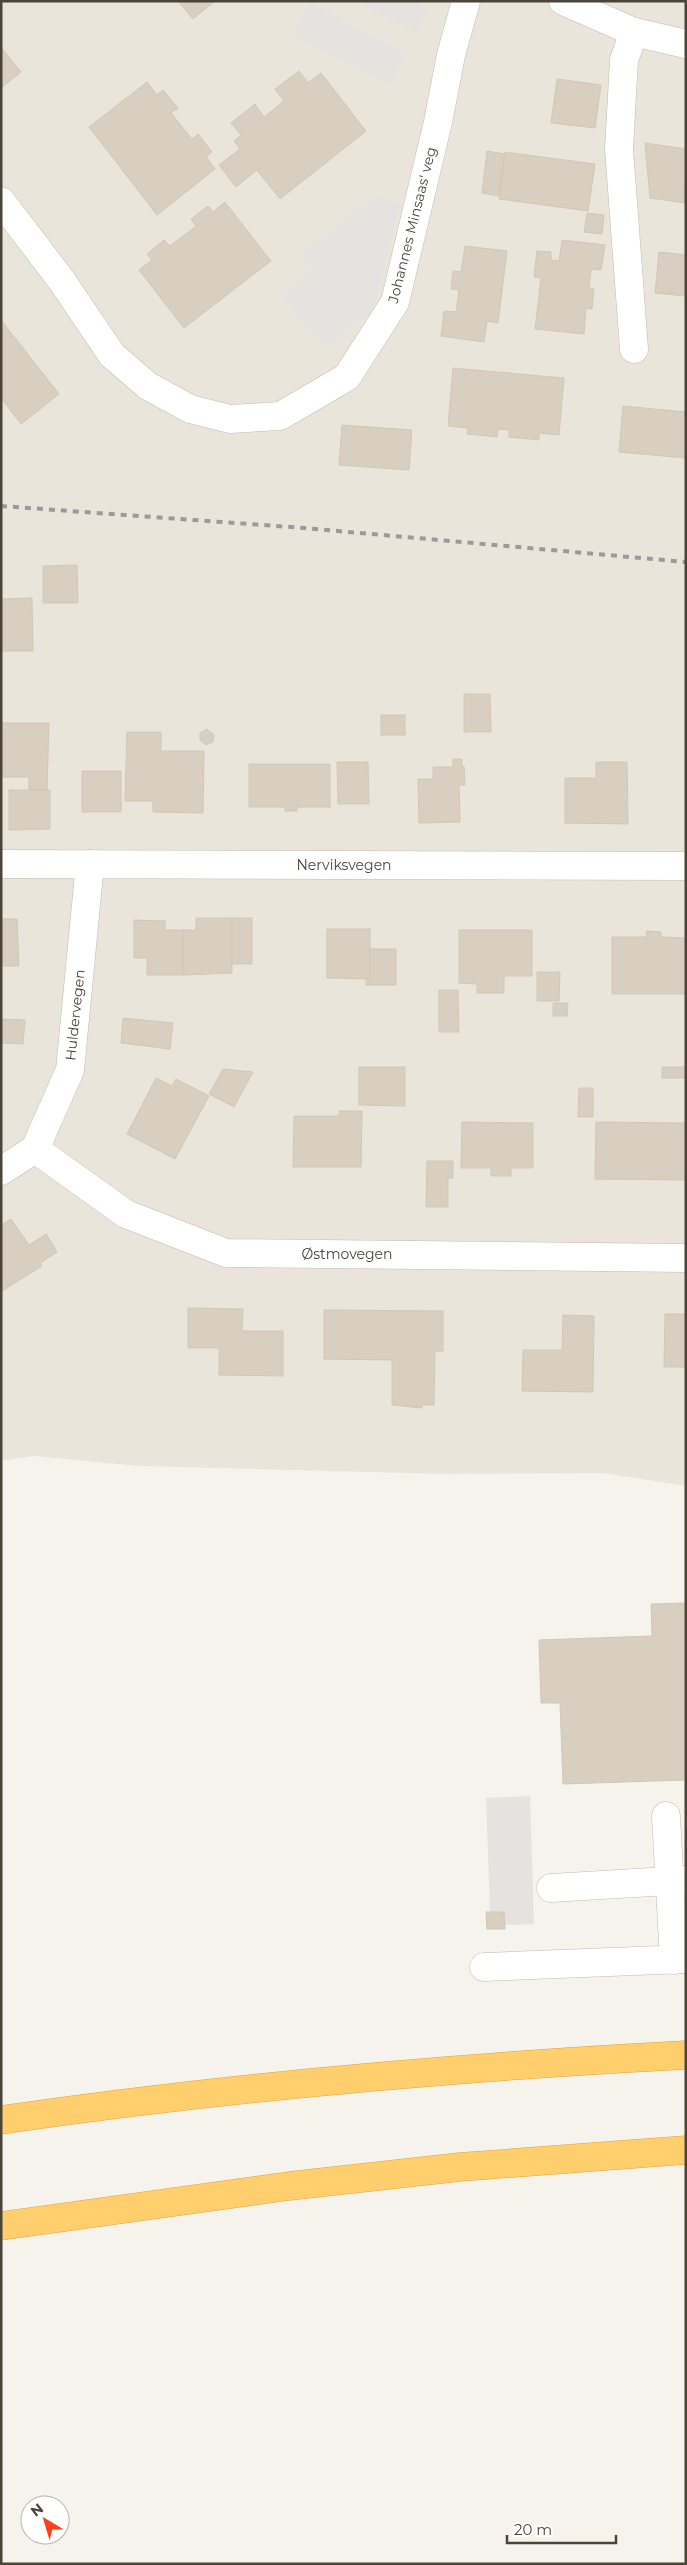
<svg xmlns="http://www.w3.org/2000/svg" width="687" height="2565" viewBox="0 0 687 2565" font-family="Montserrat,sans-serif">
<rect width="100%" height="100%" fill="#f6f3ec"/>
<path fill="#eae5da" d="M1 1H686V1486L603 1473 447 1474 140 1466 33 1456 1 1461Z"/>
<g fill="#e5e3e0">
<path d="M355 1H415L428 9 417 32Z"/>
<path d="M309 3 407 53 390 86 292 36Z"/>
<path d="M375 195 401 203 373 310 326 350 281 295 312 271 299 255Z"/>
<path d="M530 1796 534 1924 505 1925 504 1912H490L486 1798Z"/>
</g>
<g fill="#d8cfc1" stroke="#d3c7b4">
<path d="M178 1H215L193 19Z"/>
<path d="M1 47 21 72 1 88Z"/>
<path d="M299 71 308 83 321 73 366 131 280 199 257 170 236 187 219 165 240 149 234 141 241 135 231 123 255 104 264 117 284 101 275 89Z"/>
<path d="M557 79 601 85 595 128 551 123Z"/>
<path d="M147 82 157 95 163 90 178 108 171 113 192 139 198 134 212 152 206 157 215 169 157 215 89 127Z"/>
<path d="M645 143 686 149 685 203 650 198Z"/>
<path d="M487 151 505 154 499 196 482 193Z"/>
<path d="M505 152 595 164 588 211 499 199Z"/>
<path d="M225 202 271 261 184 328 139 270 152 260 147 254 164 240 170 246 196 226 191 219 208 206 213 212Z"/>
<path d="M587 213 604 215 602 234 584 232Z"/>
<path d="M562 240 605 245 601 270 591 269 589 289H594L592 309 586 308 584 334 535 329 541 278 534 277 537 251 551 252V260L559 261Z"/>
<path d="M465 246 507 251 498 323 487 321 484 342 441 336 444 311 456 312 459 290 451 289 453 271 461 272Z"/>
<path d="M659 252 686 255V296L655 293Z"/>
<path d="M1 320 59 394 21 424 1 398Z"/>
<path d="M453 368 564 378 559 435 539 433V440L509 437V430L498 429 497 437 467 434 468 428 448 426Z"/>
<path d="M623 406 686 412V458L619 452Z"/>
<path d="M342 425 412 430 409 470 339 465Z"/>
<path d="M77 565 78 603H43V566Z"/>
<path d="M32 598 33 651H1V599Z"/>
<path d="M464 694H490L491 732H464Z"/>
<rect x="381" y="715" width="24" height="20"/>
<path d="M1 723H49L47 790H29V777H1Z"/>
<path d="M207 729 214 735 213 742 206 745 200 740V733Z"/>
<path d="M127 732H161V751H204L203 813 153 812V801H125Z"/>
<path d="M453 759H462V767L464 766 465 785H459L460 822 419 823 418 779H433V767H453Z"/>
<path d="M337 762H368L369 804H338Z"/>
<path d="M596 762H627L628 824 565 823V778H594L596 781Z"/>
<path d="M249 764H330V807H297V811H285V807H249Z"/>
<rect x="82" y="771" width="39" height="41"/>
<path d="M9 790H50V829L9 830Z"/>
<path d="M196 918H232V973L183 975V930H196Z"/>
<rect x="232" y="918" width="20" height="46"/>
<path d="M1 919H17L19 966H1Z"/>
<path d="M134 920 165 921V930H183V975H147V958H134Z"/>
<path d="M327 929H370V979L327 978Z"/>
<path d="M459 930H532V976H504V993H477V984L459 983Z"/>
<path d="M646 931 661 932V937L686 938V994H612V937H647Z"/>
<path d="M370 949H396V985H366V978L370 979Z"/>
<path d="M537 972H560L559 1001H537Z"/>
<path d="M439 990H458L459 1032H439Z"/>
<path d="M553 1003H568L567 1016H553Z"/>
<path d="M123 1018 173 1023 170 1049 121 1043Z"/>
<path d="M1 1019 25 1020 23 1044 1 1043Z"/>
<path d="M359 1067H405V1106L359 1105Z"/>
<rect x="662" y="1067" width="24" height="11"/>
<path d="M223 1069 253 1072 234 1107 209 1094Z"/>
<path d="M156 1078 172 1086 176 1079 209 1096 175 1159 127 1134Z"/>
<path d="M579 1088H593V1117H578Z"/>
<path d="M339 1111H362L361 1167H293L294 1116H339Z"/>
<path d="M462 1122 533 1123V1168H511V1176H491V1168H461Z"/>
<path d="M596 1122 686 1123V1180L595 1179Z"/>
<path d="M427 1161H453V1178H448V1207H426Z"/>
<path d="M11 1219 29 1245 46 1234 57 1252 40 1263 42 1266 10 1286 1 1273V1225Z"/>
<path d="M1 1273 10 1286 1 1292Z"/>
<path d="M188 1308 243 1309 242 1331H283V1376L219 1375V1348H188Z"/>
<path d="M324 1310 443 1311V1351H435L434 1405H422V1408L392 1405V1360L324 1359Z"/>
<path d="M665 1314H686V1367H664Z"/>
<path d="M563 1315 594 1316 593 1392 522 1391 523 1350H562Z"/>
<path d="M686 1603V1780L563 1784 560 1703H541L539 1640 652 1636 651 1604Z"/>
<path d="M486 1912H504L505 1929H487Z"/>
</g>
<g fill="none" stroke-linecap="round" stroke-linejoin="round">
<g stroke="#c2bbae" stroke-width="29">
<g id="minor">
<path d="M563 1 634 32 686 44"/>
<path d="M1 201 62 281 112 355 148 386 190 409 230 419 280 416 347 377 395 302 438 122 451 55 466 1"/>
<path d="M634 349 619 149 624 60 634 32"/>
<path d="M1 864 686 866"/>
<path d="M35 1149 126 1214 226 1253 686 1258"/>
<path d="M1 1171 35 1149 70 1070 90 864"/>
<path d="M666 1816 674 1960"/>
<path d="M551 1888 686 1880"/>
<path d="M484 1967 686 1959"/>
</g>
</g>
<g stroke="#e0a43c" stroke-width="29">
<g id="highway">
<path d="M1 2120C228 2087 457 2067 686 2055"/>
<path d="M1 2226 289 2186 460 2167 686 2150"/>
</g>
</g>
<use href="#minor" stroke="#fff" stroke-width="28"/>
<use href="#highway" stroke="#ffcf6e" stroke-width="28"/>
<path stroke="#9a9a9a" stroke-width="4" stroke-dasharray="6 6" stroke-linecap="butt" d="M1 506 304 528 686 562"/>
</g>
<g text-anchor="middle" stroke-width="5" stroke-linejoin="round" paint-order="stroke">
<g font-size="14" fill="#4b4439" stroke="#fff">
<text transform="translate(412 225) rotate(-76)" y="5">Johannes Minsaas' veg</text>
<text x="344" y="870">Nerviksvegen</text>
<text transform="translate(75 1015) rotate(-84)" y="5">Huldervegen</text>
<text x="347" y="1259">Østmovegen</text>
</g>
</g>
<rect width="687" height="2565" fill="none" stroke="#4b4439" stroke-width="5"/>
<g transform="translate(45 2520) rotate(322)"><circle r="24" fill="#ffffff" stroke="#b7b4b0"/>
<path d="M0-4L9 19L0 12L-9 19Z" fill="#fc3f1d"/>
<text y="-8" font-size="14" font-weight="bold" text-anchor="middle" fill="#4b4439">N</text>
</g>
<path d="M507 2535v8h109v-8" fill="none" stroke="#4b4439" stroke-width="2.5"/>
<text x="514" y="2535" font-size="15" fill="#4b4439" stroke="#ffffff" stroke-width="4" paint-order="stroke">20 m</text>
</svg>
